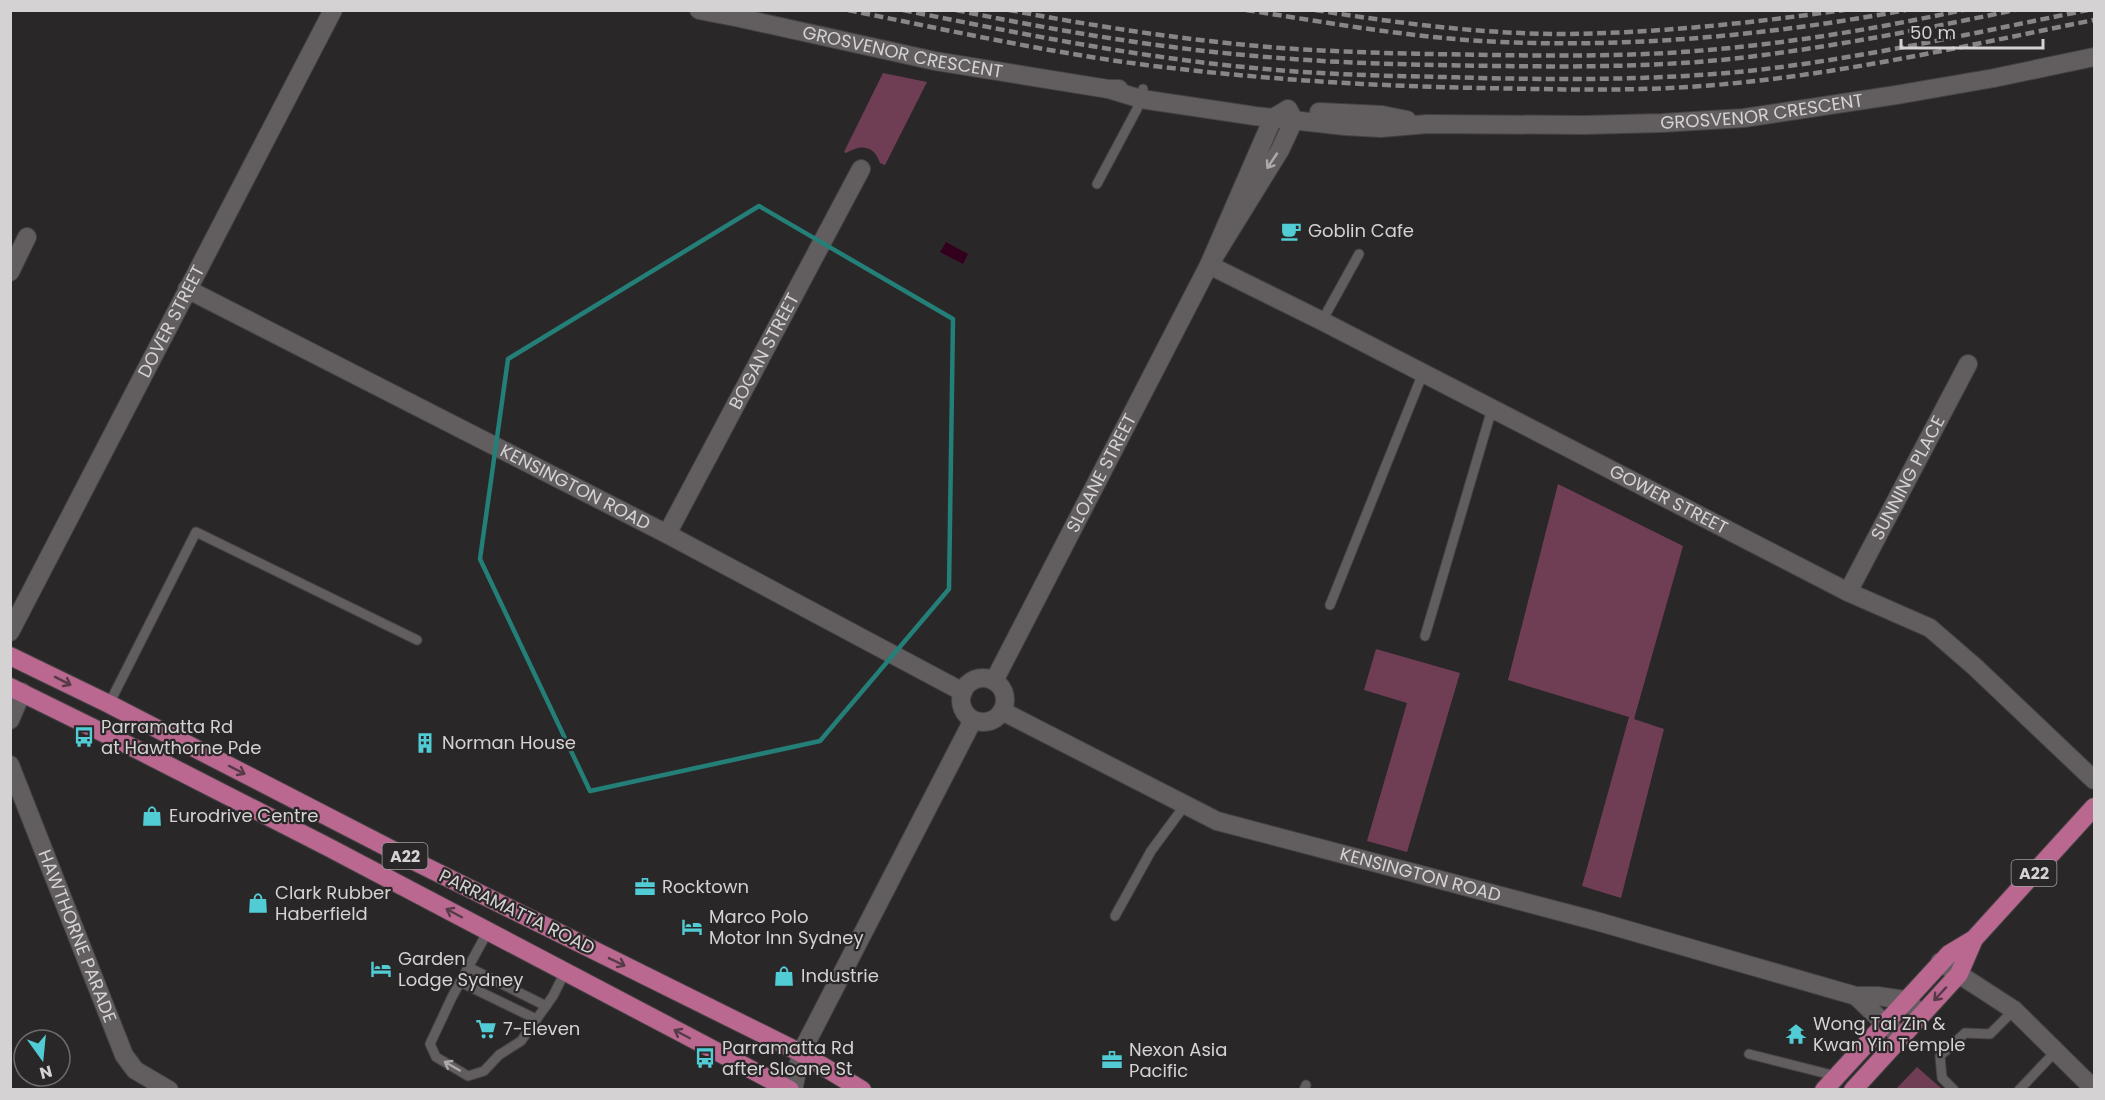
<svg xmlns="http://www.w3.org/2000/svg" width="2105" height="1100" viewBox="0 0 2105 1100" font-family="Poppins,sans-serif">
<rect width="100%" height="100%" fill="#2a2728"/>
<g fill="#6f3e55">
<path d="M883 73 927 82 885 165 880 163C874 145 861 144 846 153L844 152Z"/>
<path d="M1558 484 1683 546 1634 719 1664 729 1621 898 1582 886 1629 717 1508 680Z"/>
<path d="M1376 649 1460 673 1407 852 1367 841 1407 703 1364 690Z"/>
<path d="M1917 1067 1942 1089H1896Z"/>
</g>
<path fill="#32001c" d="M946 242 968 254 963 264 940 252Z"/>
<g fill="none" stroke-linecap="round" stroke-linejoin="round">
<g stroke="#454243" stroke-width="11">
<g id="service">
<path d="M1097 184 1137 109 1143 89"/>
<path d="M1322 321 1359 254"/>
<path d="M1330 605 1423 373"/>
<path d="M1425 636 1492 409"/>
<path d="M109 704 196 532 417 640"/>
<path d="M1115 916 1151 851 1185 805"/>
<path d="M488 931 452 997 430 1044 436 1057 468 1076 484 1071 499 1055 521 1041 553 996 565 972"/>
<path d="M468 967 546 1006"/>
<path d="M460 982 536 1019"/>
<path d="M1749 1054 1836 1076"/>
<path d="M1304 1090 1306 1085"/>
<path d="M1954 1090 1942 1078 1940 1056 1965 1033 1990 1034 2014 1010"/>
<path d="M2019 1090 2056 1051"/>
</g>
</g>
<g stroke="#454243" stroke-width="20">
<g id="minor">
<path id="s1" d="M1209 265 1322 321 1848 592 1930 628 1975 667 2094 780"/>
<path d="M10 272 27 237"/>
<path id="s2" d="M187 289 667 534 963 692"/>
<path id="s3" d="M667 534 861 169"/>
<path id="s4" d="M1848 592 1968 364"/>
<path id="s5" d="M10 632 333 10"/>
<circle cx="983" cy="700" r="22"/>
<path id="s6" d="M994 681 1209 265 1273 118 1288 109 1294 120 1280 150 1209 265"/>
<path id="s7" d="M1002 711 1217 821 1596 921 1856 996H1877L1905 1000 1922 1014"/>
<path d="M10 720 22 692"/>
<path id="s8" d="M10 765 124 1055 135 1070 169 1090"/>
<path d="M1940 962 2014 1010 2094 1089"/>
<path d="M1856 996 1884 1023 1902 1036"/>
<path d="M793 1090 801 1053 973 720"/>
</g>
</g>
<g stroke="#454243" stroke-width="20">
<g id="tertiary">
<path id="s9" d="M699 10 740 18 935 61 1108 89H1119"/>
<path id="s10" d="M1108 89 1141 99 1255 116 1345 126 1381 128 1427 124 1584 125 1662 123 1744 118 1896 95 1994 78 2094 57"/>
<path d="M1319 112 1382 115 1407 120"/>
</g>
</g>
<g stroke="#454243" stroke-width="20">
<g id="trunk">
<path d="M10 656 109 704 406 857 801 1053 862 1090"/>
<path d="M10 687 140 751 328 847 790 1090"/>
<path d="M1824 1090 1949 954 1974 939 2094 807"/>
<path d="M1853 1090 1959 974 1974 939"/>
</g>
</g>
<use href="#service" stroke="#625e60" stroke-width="9"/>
<use href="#minor" stroke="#625e60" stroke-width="18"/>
<use href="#tertiary" stroke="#625e60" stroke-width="18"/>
<use href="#trunk" stroke="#ba6890" stroke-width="18"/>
<g stroke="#898687" stroke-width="4.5" stroke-dasharray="9 4.5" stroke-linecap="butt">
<path d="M848 10C947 30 1046 52 1146 65 1258 79 1369 86 1481 88 1544 89 1607 91 1670 88 1814 81 1954 48 2094 20"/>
<path d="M903 10C1027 35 1151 60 1277 70 1345 76 1413 76 1481 78 1573 80 1665 80 1757 70 1869 57 1978 32 2088 10"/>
<path d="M956 10C1063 32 1171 50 1280 58 1353 64 1426 65 1499 66 1585 67 1671 67 1756 56 1843 45 1929 28 2015 10"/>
<path d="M1009 10C1099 27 1190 41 1281 48 1352 53 1423 54 1494 55 1551 56 1610 56 1667 53 1767 47 1866 31 1963 10"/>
<path d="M1246 10C1324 22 1402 36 1481 41 1623 49 1766 36 1906 10"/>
<path d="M1315 10C1397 23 1481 34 1564 34 1658 33 1751 23 1844 10"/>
</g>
</g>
<defs><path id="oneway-shaft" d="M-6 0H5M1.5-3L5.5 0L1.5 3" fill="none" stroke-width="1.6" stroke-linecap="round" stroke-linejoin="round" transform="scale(1.5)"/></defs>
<g stroke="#ada9ab">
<use href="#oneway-shaft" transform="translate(1272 161) rotate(124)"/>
<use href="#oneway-shaft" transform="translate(452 1066) rotate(-150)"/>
</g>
<g stroke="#553a47">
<use href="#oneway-shaft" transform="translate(63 681) rotate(27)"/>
<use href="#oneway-shaft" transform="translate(237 770) rotate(27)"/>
<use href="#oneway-shaft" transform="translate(454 913) rotate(-152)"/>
<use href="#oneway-shaft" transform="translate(617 962) rotate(26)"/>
<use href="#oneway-shaft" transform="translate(1940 994) rotate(133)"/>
<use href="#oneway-shaft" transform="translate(682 1034) rotate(-152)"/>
</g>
<path fill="none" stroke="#237f78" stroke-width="4.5" stroke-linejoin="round" d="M759 206 953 319 949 589 820 741 590 791 480 559 508 359Z"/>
<defs>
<g id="cafe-bare" transform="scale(1.62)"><path d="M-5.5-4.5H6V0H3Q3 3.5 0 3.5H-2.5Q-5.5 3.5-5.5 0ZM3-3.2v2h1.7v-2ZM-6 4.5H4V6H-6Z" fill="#51ccd4" stroke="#2a2728" stroke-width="2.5" paint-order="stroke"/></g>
<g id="bus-bare" transform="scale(1.62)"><path d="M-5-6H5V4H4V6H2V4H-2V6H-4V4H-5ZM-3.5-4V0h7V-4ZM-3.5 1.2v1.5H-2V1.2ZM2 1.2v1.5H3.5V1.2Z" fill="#51ccd4" stroke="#2a2728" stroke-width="2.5" paint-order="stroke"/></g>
<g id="building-bare" transform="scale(1.62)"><path d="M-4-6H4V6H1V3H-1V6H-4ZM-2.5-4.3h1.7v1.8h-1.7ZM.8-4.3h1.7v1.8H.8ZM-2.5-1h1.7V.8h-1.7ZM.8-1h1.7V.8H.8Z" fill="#51ccd4" stroke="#2a2728" stroke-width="2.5" paint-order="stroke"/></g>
<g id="shop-bare" transform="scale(1.62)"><path d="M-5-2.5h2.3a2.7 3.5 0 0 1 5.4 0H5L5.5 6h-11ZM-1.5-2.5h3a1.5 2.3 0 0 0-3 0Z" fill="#51ccd4" stroke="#2a2728" stroke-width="2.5" paint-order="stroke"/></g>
<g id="office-bare" transform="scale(1.62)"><path d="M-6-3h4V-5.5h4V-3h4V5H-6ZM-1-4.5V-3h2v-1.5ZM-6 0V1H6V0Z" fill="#51ccd4" stroke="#2a2728" stroke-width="2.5" paint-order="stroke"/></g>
<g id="hotel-bare" transform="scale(1.62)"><path d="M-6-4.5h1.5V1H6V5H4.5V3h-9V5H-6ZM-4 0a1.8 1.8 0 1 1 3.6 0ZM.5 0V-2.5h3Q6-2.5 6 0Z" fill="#51ccd4" stroke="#2a2728" stroke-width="2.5" paint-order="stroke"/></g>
<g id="supermarket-bare" transform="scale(1.62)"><path d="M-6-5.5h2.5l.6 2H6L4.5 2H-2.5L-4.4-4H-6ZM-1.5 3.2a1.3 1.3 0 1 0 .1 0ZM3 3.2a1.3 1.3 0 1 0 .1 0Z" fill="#51ccd4" stroke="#2a2728" stroke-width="2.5" paint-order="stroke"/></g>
<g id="temple-bare" transform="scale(1.62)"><path d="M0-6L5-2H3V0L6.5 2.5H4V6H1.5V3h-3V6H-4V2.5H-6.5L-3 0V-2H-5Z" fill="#51ccd4" stroke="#2a2728" stroke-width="2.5" paint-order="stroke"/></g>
</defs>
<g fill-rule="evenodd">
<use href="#cafe-bare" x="1291" y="231"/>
<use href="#bus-bare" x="84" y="737"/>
<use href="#building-bare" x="425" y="743"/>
<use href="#shop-bare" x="152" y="816"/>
<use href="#office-bare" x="645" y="887"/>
<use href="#shop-bare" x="258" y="903"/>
<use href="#hotel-bare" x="692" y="927"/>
<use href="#hotel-bare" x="381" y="969"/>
<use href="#shop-bare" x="784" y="976"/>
<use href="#supermarket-bare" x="486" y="1029"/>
<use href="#temple-bare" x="1796" y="1034"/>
<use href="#bus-bare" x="705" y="1058"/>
<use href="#office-bare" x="1112" y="1060"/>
</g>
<g text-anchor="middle" stroke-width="4.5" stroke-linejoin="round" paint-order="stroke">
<g fill="#2a2728" stroke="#a29fa0" stroke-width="1.5">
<rect x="382.5" y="843" width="45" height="26" rx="4.5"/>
<rect x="2011.5" y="860" width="45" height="26" rx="4.5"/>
</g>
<g font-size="16" font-weight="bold" fill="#d5d2d3">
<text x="405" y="862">A22</text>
<text x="2034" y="879">A22</text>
</g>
<g font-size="18" fill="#d5d2d3" stroke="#2a2728">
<text dy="6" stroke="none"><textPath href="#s9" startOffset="208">GROSVENOR CRESCENT</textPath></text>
<text dy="6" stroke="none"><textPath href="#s10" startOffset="658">GROSVENOR CRESCENT</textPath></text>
<text dy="6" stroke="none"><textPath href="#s5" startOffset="350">DOVER STREET</textPath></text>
<text dy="6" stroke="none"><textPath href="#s3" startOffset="207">BOGAN STREET</textPath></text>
<text dy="6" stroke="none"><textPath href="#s6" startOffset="234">SLOANE STREET</textPath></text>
<text dy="6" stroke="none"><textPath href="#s4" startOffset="129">SUNNING PLACE</textPath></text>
<text dy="6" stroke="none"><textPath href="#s2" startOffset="436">KENSINGTON ROAD</textPath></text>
<text dy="6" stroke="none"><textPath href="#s1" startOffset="516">GOWER STREET</textPath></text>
<text dy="6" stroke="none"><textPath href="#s7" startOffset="452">KENSINGTON ROAD</textPath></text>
<text transform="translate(517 912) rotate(26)" y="6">PARRAMATTA ROAD</text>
<text dy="6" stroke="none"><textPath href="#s8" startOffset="184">HAWTHORNE PARADE</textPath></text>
</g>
<g font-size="18" fill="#d5d2d3" stroke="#2a2728" text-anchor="start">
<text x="1308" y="237">Goblin Cafe</text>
<text x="101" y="733">Parramatta Rd<tspan x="101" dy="21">at Hawthorne Pde</tspan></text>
<text x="442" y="749">Norman House</text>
<text x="169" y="822">Eurodrive Centre</text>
<text x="662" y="893">Rocktown</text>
<text x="275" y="899">Clark Rubber<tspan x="275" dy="21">Haberfield</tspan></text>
<text x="709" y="923">Marco Polo<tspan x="709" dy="21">Motor Inn Sydney</tspan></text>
<text x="398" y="965">Garden<tspan x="398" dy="21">Lodge Sydney</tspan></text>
<text x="801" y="982">Industrie</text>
<text x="1813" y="1030">Wong Tai Zin &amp;<tspan x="1813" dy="21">Kwan Yin Temple</tspan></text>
<text x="503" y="1035">7-Eleven</text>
<text x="722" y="1054">Parramatta Rd<tspan x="722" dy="21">after Sloane St</tspan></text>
<text x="1129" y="1056">Nexon Asia<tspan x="1129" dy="21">Pacific</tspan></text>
</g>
</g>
<rect width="2105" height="1100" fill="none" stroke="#d5d2d3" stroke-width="24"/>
<g transform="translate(42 1058) rotate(165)"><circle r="28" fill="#2a2728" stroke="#6e6b6c" stroke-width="1.5"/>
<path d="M0-4.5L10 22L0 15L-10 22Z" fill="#51ccd4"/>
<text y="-9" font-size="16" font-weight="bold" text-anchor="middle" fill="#d5d2d3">N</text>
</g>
<path d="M1901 39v9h142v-9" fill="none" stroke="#d5d2d3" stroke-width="3"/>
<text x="1910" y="39" font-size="18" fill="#d5d2d3" stroke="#2a2728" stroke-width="4.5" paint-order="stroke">50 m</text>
</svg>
